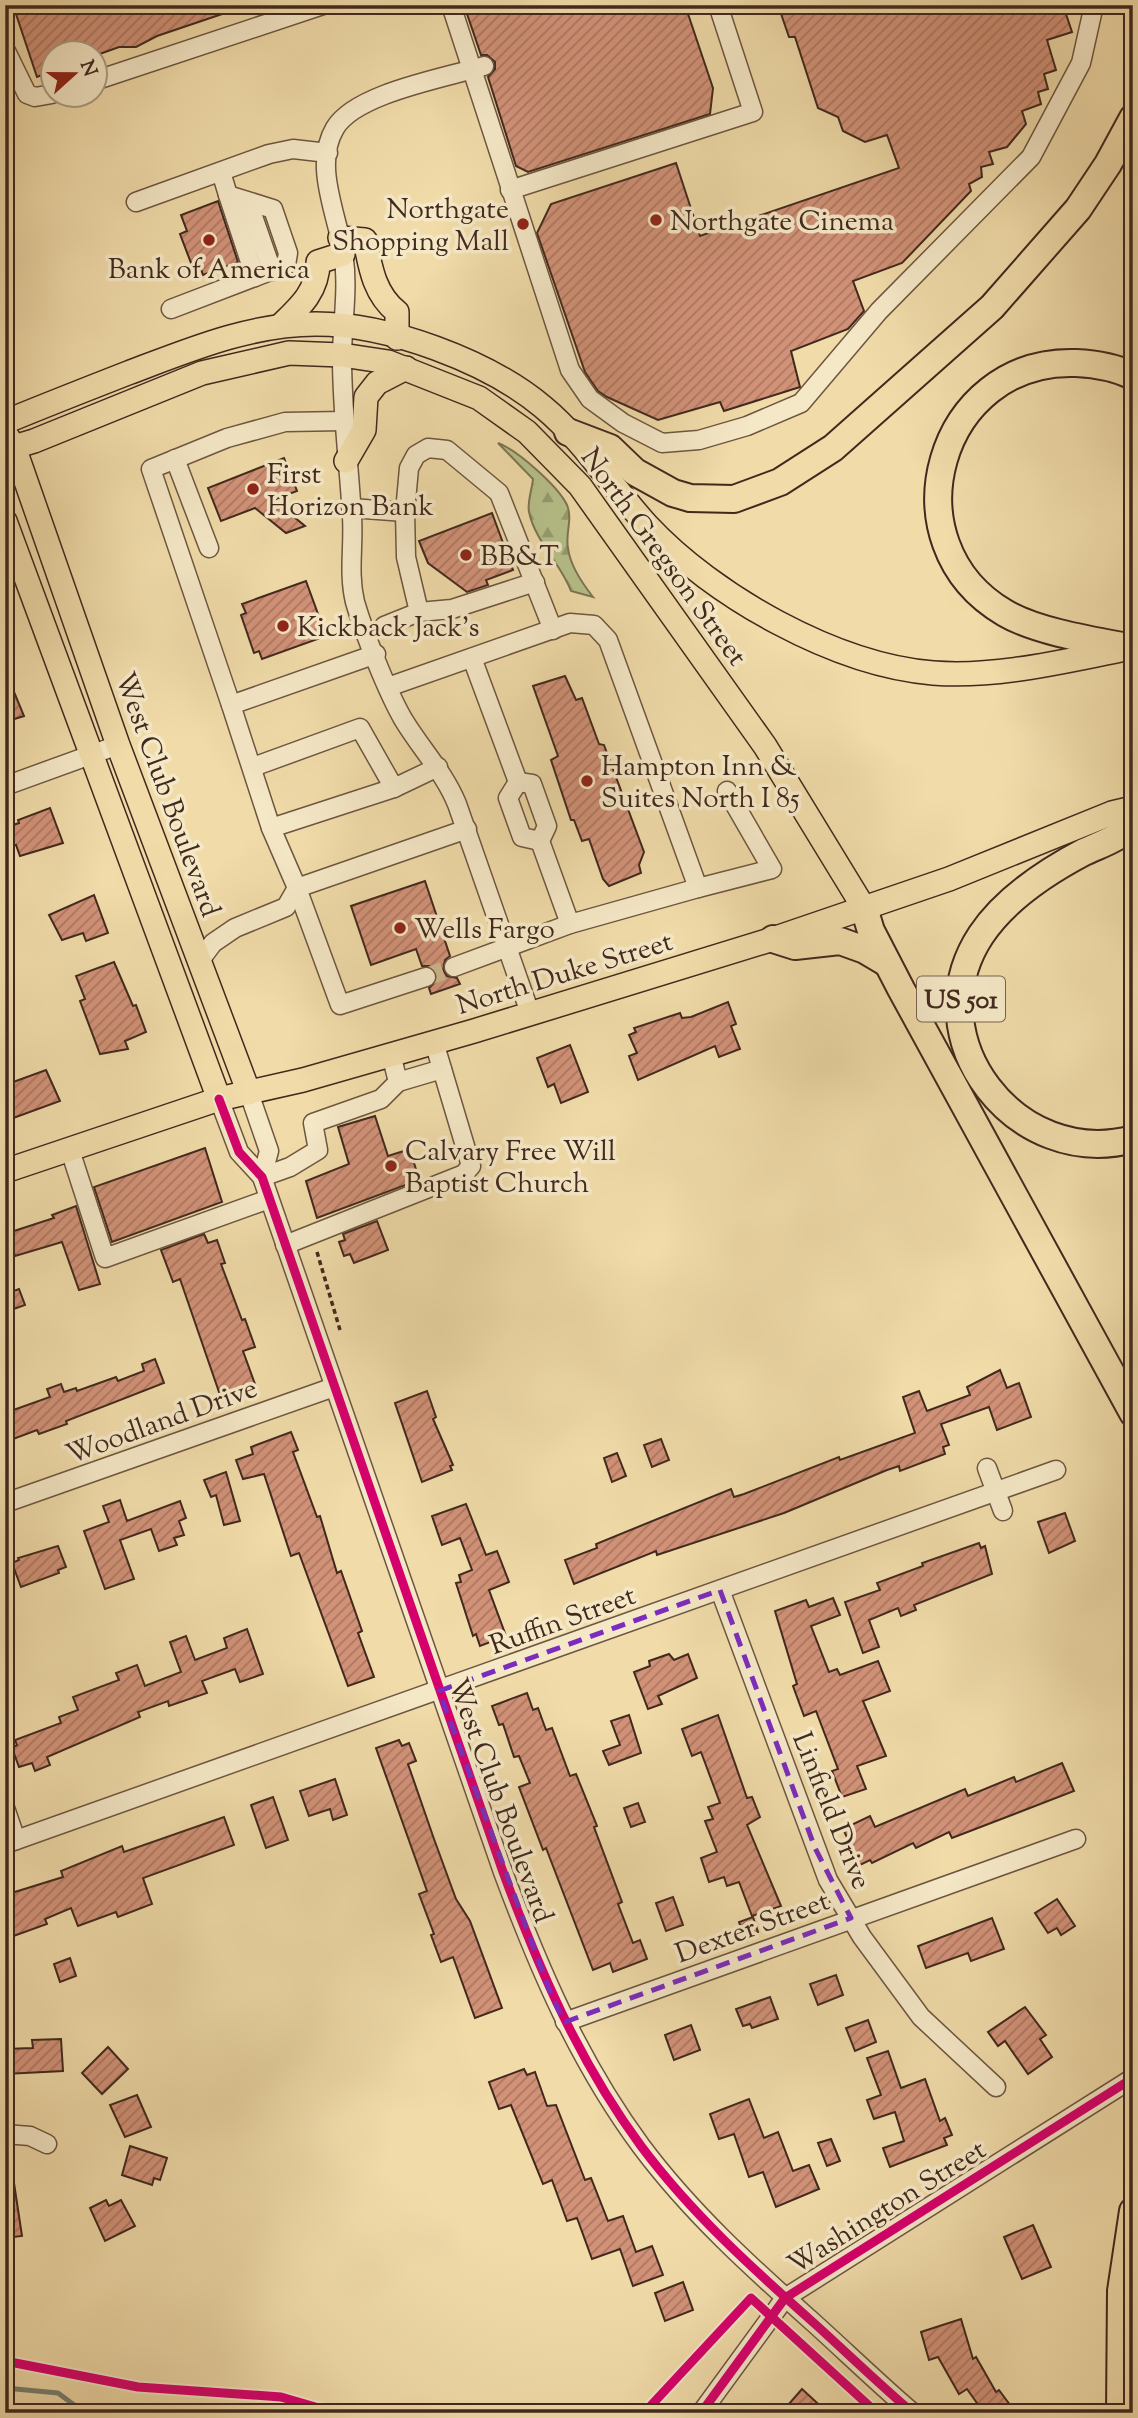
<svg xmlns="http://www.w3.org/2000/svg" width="1138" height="2418" viewBox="0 0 1138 2418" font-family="'Sorts Mill Goudy',serif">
<defs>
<pattern id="forest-firs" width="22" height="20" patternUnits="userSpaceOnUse" patternTransform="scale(1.75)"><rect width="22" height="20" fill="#b7c18a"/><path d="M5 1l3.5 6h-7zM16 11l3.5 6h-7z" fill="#969d70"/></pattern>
<pattern id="building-hatch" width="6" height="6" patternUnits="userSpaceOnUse" patternTransform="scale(1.75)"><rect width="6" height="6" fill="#d29278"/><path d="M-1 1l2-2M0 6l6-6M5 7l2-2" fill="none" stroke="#ac7762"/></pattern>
</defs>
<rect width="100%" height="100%" fill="#f0dba9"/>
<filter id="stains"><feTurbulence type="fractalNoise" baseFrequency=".00286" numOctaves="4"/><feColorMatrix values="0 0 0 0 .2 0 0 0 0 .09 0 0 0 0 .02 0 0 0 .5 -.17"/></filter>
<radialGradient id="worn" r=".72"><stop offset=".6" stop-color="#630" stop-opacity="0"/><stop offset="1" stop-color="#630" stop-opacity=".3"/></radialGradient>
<path fill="url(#forest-firs)" stroke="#7c7554" stroke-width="2" d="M498 443C517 450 558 486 567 505 573 520 565 533 568 548 570 566 582 583 593 597L571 591C561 564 535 541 529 512 527 503 532 489 533 479Z"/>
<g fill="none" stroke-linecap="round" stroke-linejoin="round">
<path stroke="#768171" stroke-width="5" d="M5 2388 58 2393 85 2413"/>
</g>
<g fill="url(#building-hatch)" stroke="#41291e" stroke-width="2">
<path d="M13 5H240V8L157 36 136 47H119L94 56V52H52V71L37 77Z"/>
<path d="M464 5H685L713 88 710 114 528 172 516 166 488 77 495 69V62L487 55H481Z"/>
<path d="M778 5H1063L1072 32 1047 40 1056 70 1044 74 1048 89 1038 92 1041 104 1022 111 1026 124 1007 147 989 152 993 164 981 167 982 177 969 184 971 191 902 263 853 281 864 311 848 329 791 351 800 387 724 411 720 402 658 420 607 397 598 391 585 372 537 233 551 204 676 163 700 236 899 168 887 135 865 142 843 131 838 117 818 108 795 37H789Z"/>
<path d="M218 201 238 262 203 275 198 260 191 263 180 234 187 231 181 215Z"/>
<path d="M284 458 297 491 273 500 305 526 286 533 255 508 221 521 208 488Z"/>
<path d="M492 513 513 570 486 580 488 585 467 592 428 563 419 541Z"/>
<path d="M306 581 326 636 262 659 259 651 254 653 241 615 246 613 242 604Z"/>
<path d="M5 670 24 716 5 722Z"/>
<path d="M565 676 576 700 582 698 599 744 604 745 644 852 639 865 641 873 609 886 603 879 589 839 582 841 574 820H571L551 760 558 756 533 686Z"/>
<path d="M50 808 63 843 20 856 16 845 11 846 6 832 11 830 10 826 19 823 18 820Z"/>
<path d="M425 881 450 956 445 960 443 970 447 976 457 978 460 984 431 994 429 988 437 980V973L429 966H422L416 949 371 965 351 906Z"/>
<path d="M94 895 108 933 86 941 83 933 62 940 49 915Z"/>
<path d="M114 962 133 1006 136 1005 146 1032 125 1041 128 1049 100 1054 80 1001 85 999 76 976Z"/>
<path d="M728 1002 736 1024 731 1026 740 1049 719 1057 715 1046 638 1080 629 1056 637 1053 629 1035 636 1032 634 1028 680 1013 682 1018 691 1017Z"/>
<path d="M570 1045 588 1092 561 1103 554 1084 548 1087 537 1058Z"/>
<path d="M46 1070 60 1101 5 1121V1085Z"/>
<path d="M375 1116 388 1156 410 1149 419 1180 317 1218 306 1181 349 1164 338 1127Z"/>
<path d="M205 1148 222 1202 112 1242 94 1187Z"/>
<path d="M76 1206 100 1284 79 1290 62 1242 15 1256 8 1233 54 1218 52 1215Z"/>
<path d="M377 1221 388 1250 354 1263 350 1254 344 1256 339 1242 345 1240 343 1234Z"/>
<path d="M204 1234 208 1243 217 1240 225 1263 221 1264 242 1320 245 1319 255 1347 243 1351 256 1387 228 1398 225 1390 219 1392 180 1279 173 1282 161 1250Z"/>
<path d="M19 1289 25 1305 11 1310 5 1294Z"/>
<path d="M155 1359 164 1383 66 1421 67 1424 39 1434 37 1430 5 1442V1413L50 1397 47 1389 61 1384 64 1392 76 1388 77 1391 116 1377 118 1381 144 1371 142 1364Z"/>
<path d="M1000 1370 1007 1388 1019 1383 1031 1417 997 1430 989 1407 941 1424 949 1445 943 1447 945 1454 900 1471 899 1466 887 1470 784 1513 657 1555 656 1551 574 1584 565 1560 597 1548 596 1544 731 1489 734 1497 744 1494 839 1457 840 1460 915 1433 903 1397 919 1391 927 1411 970 1395 967 1387Z"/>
<path d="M427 1391 436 1417 433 1419 453 1465 450 1466 452 1470 422 1482 395 1403Z"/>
<path d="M291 1432 298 1450 293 1452 317 1517 320 1516 337 1573 341 1571 362 1631 358 1633 374 1677 348 1686 299 1553 291 1556 264 1474 243 1479 236 1460 253 1454 251 1447Z"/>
<path d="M661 1439 669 1460 652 1467 644 1445Z"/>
<path d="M617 1453 626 1476 612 1482 604 1458Z"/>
<path d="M226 1472 240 1521 224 1525 216 1495 211 1497 204 1480Z"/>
<path d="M120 1500 127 1521 180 1501 186 1518 179 1521 184 1535 174 1538 177 1545 159 1551 151 1529 120 1540 134 1579 105 1589 84 1531 109 1522 103 1506Z"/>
<path d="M466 1504 486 1555 497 1551 509 1582 489 1590 506 1636 480 1646 476 1634 473 1636 456 1583 461 1582 459 1575 472 1570 460 1538 442 1545 432 1516Z"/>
<path d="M1065 1513 1075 1541 1049 1553 1038 1522Z"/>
<path d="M979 1543 981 1548 985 1546 992 1574 914 1605 916 1610 901 1616 898 1608 869 1620 879 1647 863 1653 845 1602 880 1590 877 1583 923 1566 922 1563Z"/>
<path d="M58 1546 66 1567 58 1570 59 1573 21 1587 12 1563 19 1560 18 1558Z"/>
<path d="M833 1598 840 1615 811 1626 829 1672 837 1669 840 1675 878 1661 890 1691 863 1701 886 1756 857 1766 866 1789 842 1797 832 1771 838 1769 816 1711 804 1716 793 1686 797 1684 775 1611 806 1600 809 1607Z"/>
<path d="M247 1629 263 1674 240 1682 235 1669 202 1681 207 1693 169 1706 168 1701 138 1712 140 1717 47 1757 50 1765 35 1771 32 1763 19 1767 12 1748 17 1745 15 1740 61 1723 59 1717 78 1710 73 1697 119 1680 116 1673 137 1665 145 1686 181 1672 170 1642 186 1636 195 1660 227 1648 224 1638Z"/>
<path d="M669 1654 674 1660 688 1654 697 1678 658 1696 662 1704 648 1709 634 1672 650 1666 649 1661Z"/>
<path d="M527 1693 533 1710 538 1708 546 1730 552 1728 570 1776 576 1774 597 1826 594 1827 622 1902 618 1904 633 1943 640 1940 647 1959 613 1972 610 1963 593 1970 546 1848 543 1850 519 1787 530 1783 519 1756 514 1757 503 1724 499 1725 492 1706Z"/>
<path d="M629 1715 641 1753 609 1765 603 1751 620 1745 611 1721Z"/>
<path d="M718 1715 747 1798 752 1797 760 1817 747 1825 781 1906 752 1916 739 1882 727 1886 724 1877 709 1882 701 1858 717 1852 705 1821 713 1819 708 1807 720 1803 701 1752 692 1756 682 1729Z"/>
<path d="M399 1740 402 1746 409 1743 416 1761 408 1764 434 1839 456 1899 470 1921 502 2008 475 2018 453 1957 441 1962 431 1935 434 1934 419 1894 427 1891 376 1748Z"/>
<path d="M1062 1763 1074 1791 952 1838 949 1832 916 1848 913 1843 872 1863 870 1860 860 1865 843 1829 870 1816 875 1827 965 1789 968 1796 1014 1777 1016 1782Z"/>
<path d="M335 1779 347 1815 333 1820 330 1809 309 1816 300 1791Z"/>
<path d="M273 1797 288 1840 266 1848 251 1805Z"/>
<path d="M638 1803 645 1822 631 1827 624 1808Z"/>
<path d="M224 1817 234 1845 143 1878 152 1904 118 1917 116 1912 78 1926 71 1908 45 1919 47 1924 5 1939V1895L63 1877 61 1871 122 1846 124 1852Z"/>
<path d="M673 1897 683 1925 666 1931 656 1903Z"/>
<path d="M1057 1899 1075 1926 1061 1935 1057 1928 1048 1933 1035 1913Z"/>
<path d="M753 1917 758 1932 744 1937 739 1922Z"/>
<path d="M992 1918 1004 1949 971 1961 968 1953 926 1968 918 1946Z"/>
<path d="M70 1958 76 1976 60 1982 54 1964Z"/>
<path d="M836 1975 843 1995 818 2005 810 1984Z"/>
<path d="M770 1997 778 2019 752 2028 750 2024 743 2026 736 2009Z"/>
<path d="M1025 2007 1046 2035 1040 2039 1052 2057 1028 2074 1005 2041 998 2046 988 2032Z"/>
<path d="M868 2020 876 2042 855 2051 846 2028Z"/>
<path d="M691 2025 700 2050 674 2060 665 2035Z"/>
<path d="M61 2039 63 2071 5 2074V2049L33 2048 32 2040Z"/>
<path d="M108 2047 128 2069 102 2094 82 2073Z"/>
<path d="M888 2051 901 2088 925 2079 940 2121 945 2118 952 2135 944 2138 947 2145 890 2167 883 2148 904 2141 895 2112 874 2119 867 2100 881 2095 867 2058Z"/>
<path d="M524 2069 527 2075 535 2072 547 2106 556 2105 585 2180 591 2178 608 2221 623 2216 636 2252 652 2246 663 2275 633 2286 620 2249 592 2259 577 2218 567 2221 552 2180 543 2184 511 2105 499 2109 489 2082Z"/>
<path d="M137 2095 151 2127 125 2137 110 2105Z"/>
<path d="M749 2099 764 2138 778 2132 793 2171 809 2165 819 2189 776 2207 763 2172 749 2177 734 2134 719 2139 710 2114Z"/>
<path d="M831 2139 840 2161 827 2166 818 2143Z"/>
<path d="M130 2146 167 2158 160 2180 154 2178 152 2185 122 2175Z"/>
<path d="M5 2183H14L22 2236 5 2238Z"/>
<path d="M106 2200 109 2206 121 2200 135 2226 105 2241 90 2208Z"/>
<path d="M1033 2225 1051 2267 1022 2279 1004 2237Z"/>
<path d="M683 2282 693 2310 665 2321 655 2293Z"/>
<path d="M961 2319 973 2359 976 2357 996 2392 999 2390 1016 2413H984L967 2389 959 2394 938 2357 929 2360 921 2332Z"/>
<path d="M802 2389 828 2413H781Z"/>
</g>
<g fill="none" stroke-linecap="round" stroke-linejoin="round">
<path stroke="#cdb78d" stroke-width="18" stroke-dasharray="18 9" stroke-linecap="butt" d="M426 977 454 967"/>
<g stroke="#6d5641" stroke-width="21">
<g id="minor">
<path d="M451 5 570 370 590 399 623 423 662 443 699 440 747 426 801 403 879 311 1031 157 1081 63 1094 5"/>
<path d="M5 49 27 94 35 97 52 94"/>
<path d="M484 66C445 78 356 93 335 128 313 165 337 214 343 252 349 288 342 323 342 358 342 412 349 464 352 517 354 546 348 573 355 602 364 633 387 691 403 719 421 749 444 772 457 804L530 1013"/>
<path d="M94 81 323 5"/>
<path d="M510 190 753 112 718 5"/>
<path d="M228 195 255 277"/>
<path d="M136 202 269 154 293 149 328 153"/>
<path d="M248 202 272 271"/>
<path d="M171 309 286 265 288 253 273 209 228 195 221 172"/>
<path d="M175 459 209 548"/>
<path d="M351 508 405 512 409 468 416 455 428 448 447 450 499 493 553 630"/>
<path d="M419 612 452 609 535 582"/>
<path d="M384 626 419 612 406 557 405 512"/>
<path d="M376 654 231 705 271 828 394 788 438 767"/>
<path d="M472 658 518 782"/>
<path d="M388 687 570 623 594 625 608 640 698 888 570 924 540 841 547 826 532 784 518 782"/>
<path d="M231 705 151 469 227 438 285 422 344 421"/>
<path d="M253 767 360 728 394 788"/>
<path d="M518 782 508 798 522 837 540 841"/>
<path d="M5 786 118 745"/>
<path d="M698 888 772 869 727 791"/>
<path d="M198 963 213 943 235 928 286 907 297 888 271 828"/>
<path d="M454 967 570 924"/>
<path d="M426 977 340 1005 297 888 467 829"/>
<path d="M391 1054 398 1082 442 1069"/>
<path d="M249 1093 269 1151 262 1177"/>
<path d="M219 1099 239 1152 262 1177 503 1872C539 1969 579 2062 641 2146 691 2213 752 2268 815 2324 847 2353 879 2384 913 2413"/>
<path d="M70 1150 105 1258 269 1199"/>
<path d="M262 1177 290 1167 318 1150 313 1123 381 1099 398 1082"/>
<path d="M285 1245 464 1174 471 1166 434 1042"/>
<path d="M987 1468 1003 1511"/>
<path d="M5 1503 334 1387"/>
<path d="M720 1590 828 1880 862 1937 921 2017 996 2087"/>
<path d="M5 1808 16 1840"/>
<path d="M5 1844 1056 1470"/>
<path d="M565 2022 1076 1839"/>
<path d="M5 2134 30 2136 47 2144"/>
<path d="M701 2413 785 2298 1133 2078"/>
</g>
</g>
<g stroke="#41291e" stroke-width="26">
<g id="major">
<path d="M340 238 365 240C370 266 374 294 397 312V338"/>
<path d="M280 326C300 307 318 291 318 262L343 254"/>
<path d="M5 422C46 405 87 389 128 373 189 350 250 324 316 324 388 324 488 361 543 407 583 440 612 487 647 525 713 596 835 665 933 673 997 678 1064 661 1126 649"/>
<path d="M7 436 14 447 118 745 249 1093"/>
<path d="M5 446 14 447 34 441 202 373 289 353 342 355 388 362 479 398 527 432 580 486 765 746 864 908"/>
<path d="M346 461 364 430 366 397 377 383 406 368"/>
<path d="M5 521 219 1099"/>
<path d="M5 1171 219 1099 303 1080 474 1031 773 939 949 879 1112 813 1133 808"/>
</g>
</g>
<g stroke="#41291e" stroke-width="30">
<g id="highway">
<path d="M1133 376C1115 367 1096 364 1076 363 938 358 885 543 1005 613 1037 632 1096 641 1133 648"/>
<path d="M568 432 610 448 635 472 673 493 690 498 734 499 780 482 833 448 992 307 1078 209 1108 164 1133 118"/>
<path d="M1133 822C1120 839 1103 843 1084 852 1046 872 1005 899 981 935 913 1038 1017 1171 1133 1139"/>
<path d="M864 908 871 931 901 989 1133 1413"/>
<path d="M773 939 795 946 840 941 865 950 887 963"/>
<path d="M1120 2413 1121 2291 1133 2211"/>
</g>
</g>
<path stroke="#41291e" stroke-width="3.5" stroke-dasharray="5 3.5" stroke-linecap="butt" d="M317 1252 340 1330"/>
<use href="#minor" stroke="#f5e8c7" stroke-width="18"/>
<use href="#major" stroke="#f0dba9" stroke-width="23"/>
<use href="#highway" stroke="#f0dba9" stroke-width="26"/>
<g stroke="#f5e8c7" stroke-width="13">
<g id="cycleway">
<path d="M219 1099 239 1152 262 1177 503 1872C539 1969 579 2062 641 2146 691 2213 752 2268 815 2324 847 2353 879 2384 913 2413"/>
<path d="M5 2361 138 2387 281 2397 336 2413"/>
<path d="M644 2413 751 2298 877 2413"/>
<path d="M701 2413 785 2298 1133 2078"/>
</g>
</g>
<use href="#cycleway" stroke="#d6006c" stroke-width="9"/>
</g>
<path fill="none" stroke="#7b2cbf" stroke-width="5" stroke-dasharray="14 9" stroke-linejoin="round" d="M720 1590 815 1848 851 1918 565 2022 552 1997 439 1691Z"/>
<g fill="#8f2418" stroke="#f5e8c7" stroke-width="2.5">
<circle cx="656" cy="220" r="7"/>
<circle cx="523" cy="224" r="7"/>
<circle cx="209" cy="240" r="7"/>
<circle cx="253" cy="489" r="7"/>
<circle cx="466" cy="555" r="7"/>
<circle cx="283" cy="626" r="7"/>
<circle cx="587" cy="781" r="7"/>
<circle cx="400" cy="928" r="7"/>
<circle cx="391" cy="1166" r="7"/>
</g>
<g text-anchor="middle" stroke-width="7" stroke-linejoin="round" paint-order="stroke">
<rect fill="#f5e8c7" stroke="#776251" stroke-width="2" x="917" y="976.5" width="88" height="45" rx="5"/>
<g font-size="26" font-weight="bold" fill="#41291e">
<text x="961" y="1008">US 501</text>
</g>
<g font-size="28" fill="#41291e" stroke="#f5e8c7" text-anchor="start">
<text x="509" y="218" text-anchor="end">Northgate<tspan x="509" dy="32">Shopping Mall</tspan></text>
<text x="670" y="230">Northgate Cinema</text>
<text x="209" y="278" text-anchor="middle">Bank of America</text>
<text x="267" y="483">First<tspan x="267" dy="32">Horizon Bank</tspan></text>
<text x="480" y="565">BB&amp;T</text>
<text x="297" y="636">Kickback Jack's</text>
<text x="601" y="775">Hampton Inn &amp;<tspan x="601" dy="32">Suites North I 85</tspan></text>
<text x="414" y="938">Wells Fargo</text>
<text x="405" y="1160">Calvary Free Will<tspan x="405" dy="32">Baptist Church</tspan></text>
</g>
<g font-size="28" fill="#41291e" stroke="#f5e8c7">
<text transform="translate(665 556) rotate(54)" y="10">North Gregson Street</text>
<text transform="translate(169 794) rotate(70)" y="10">West Club Boulevard</text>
<text transform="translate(564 972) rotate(-17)" y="10">North Duke Street</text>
<text transform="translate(161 1420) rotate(-20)" y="10">Woodland Drive</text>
<text transform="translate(562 1619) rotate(-20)" y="10">Ruffin Street</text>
<text transform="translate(502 1800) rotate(70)" y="10">West Club Boulevard</text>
<text transform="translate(833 1810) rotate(68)" y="10">Linfield Drive</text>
<text transform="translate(752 1926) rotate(-20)" y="10">Dexter Street</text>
<text transform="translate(886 2206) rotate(-32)" y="10">Washington Street</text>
</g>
</g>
<rect width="1138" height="2418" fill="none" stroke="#f0dba9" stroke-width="28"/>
<rect x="7" y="7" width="1124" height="2404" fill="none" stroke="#41291e" stroke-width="3.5"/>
<rect x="14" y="14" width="1110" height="2390" fill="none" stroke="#41291e" stroke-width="2"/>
<g transform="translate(74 74) rotate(69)"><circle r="33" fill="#f5e8c7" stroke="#ad9c83" stroke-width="2"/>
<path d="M0-5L12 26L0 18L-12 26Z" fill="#8f2418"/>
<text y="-10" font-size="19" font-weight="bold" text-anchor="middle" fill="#41291e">N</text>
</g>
<rect width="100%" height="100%" filter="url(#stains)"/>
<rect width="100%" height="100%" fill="url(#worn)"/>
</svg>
